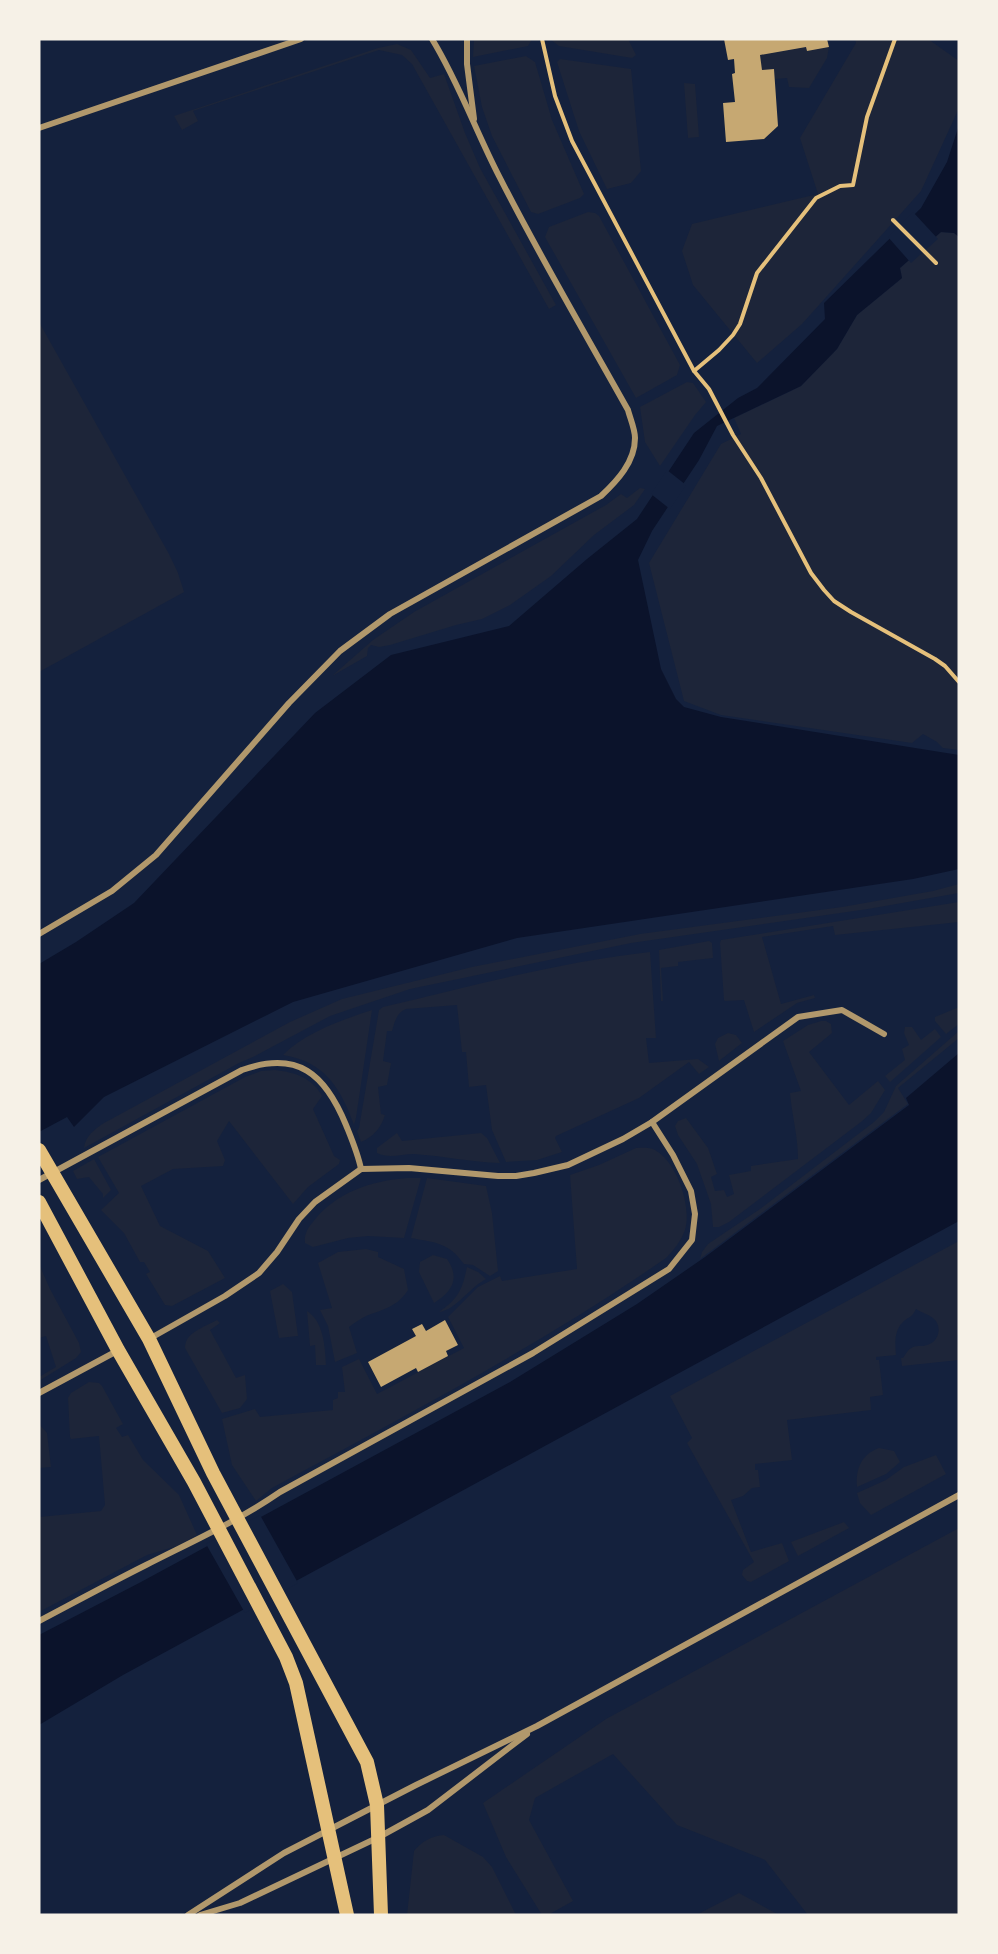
<svg xmlns="http://www.w3.org/2000/svg" width="998" height="1954" viewBox="0 0 998 1954" font-family="'Roboto Condensed',sans-serif">
<rect width="100%" height="100%" fill="#14213d"/>
<g fill="#1d2539">
<path d="M474 39H531V41L528 46 473 57Z"/>
<path d="M550 39H628L636 55 632 58 559 46Z"/>
<path d="M855 39H928L959 61V108L921 191 802 324 757 363 693 285 682 251 692 224 818 194 800 138 856 43Z"/>
<path d="M397 44 411 50 430 78 444 74 465 133 480 168 556 305 549 309 412 64 402 55 379 50 193 111 198 121 182 130 174 116 378 48Z"/>
<path d="M806 47 807 51 829 47 827 58 809 88 789 87 787 78 775 79 774 69 762 70 760 55Z"/>
<path d="M526 56 535 62 552 120 584 194 580 198 538 214 531 212 492 136 482 107 474 66Z"/>
<path d="M560 59 631 69 641 171 631 183 607 189 579 131 557 62Z"/>
<path d="M684 83 695 84 699 137 688 138Z"/>
<path d="M588 212 595 213 599 216 680 365 677 375 636 398 545 237 549 227Z"/>
<path d="M941 232 954 233 959 237V750L943 748 937 742 923 734 912 743 721 715 684 701 649 563 721 444 741 434 734 418 801 386 837 349 857 315 902 278 900 268Z"/>
<path d="M39 322 169 554 178 573 184 592 39 672Z"/>
<path d="M687 382 693 383 706 402 695 415 660 466 645 442 640 407Z"/>
<path d="M640 488 645 489 634 505 594 535 551 576 510 605 482 619 456 625 390 645 379 647 371 645 368 648 367 656 332 676 373 640 414 612 606 505 621 494 627 498Z"/>
<path d="M959 884V893L868 909 631 943 410 989 330 1016 253 1057 239 1063 84 1148C85 1136 95 1129 104 1123L290 1022 342 999 472 967 640 934 842 907 933 891Z"/>
<path d="M959 902V922L835 935 833 926 762 937 781 1004 814 995 815 998 797 1003 754 1032 744 1000 725 1001 724 1000 720 943 721 940Z"/>
<path d="M709 941 712 943 713 958 678 962V966L661 968 663 1001H661L659 950Z"/>
<path d="M650 952 656 1038H646L649 1063 698 1059 709 1067 699 1074 689 1062 639 1098 556 1136 555 1138 562 1152 537 1160 506 1162 492 1130 486 1085 469 1087 466 1052H462L457 1005 406 1009C396 1013 395 1022 392 1031H387L383 1061 391 1063 387 1085 378 1087 381 1114 385 1115C381 1128 373 1137 361 1142L357 1131 359 1128 379 1010 383 1007C472 986 559 962 650 952Z"/>
<path d="M959 1007V1024L946 1034 935 1021V1017Z"/>
<path d="M372 1010 356 1118 354 1125C340 1087 325 1062 283 1055 306 1032 342 1020 372 1010Z"/>
<path d="M821 1021H826L831 1024 832 1033 809 1052 849 1105 878 1081 885 1090 871 1113 861 1122 729 1222 719 1227H713L711 1204 697 1164 678 1135 675 1126 678 1121 686 1118 708 1148 717 1174 711 1177 715 1191 724 1190 727 1197 734 1194 729 1175 751 1171V1166L798 1159C798 1136 792 1116 790 1093L801 1091 783 1041 808 1025Z"/>
<path d="M905 1027H912L921 1040 935 1029 941 1037 890 1082 885 1076 905 1060 902 1049 909 1045 904 1033Z"/>
<path d="M959 1031V1038L898 1088 908 1104 700 1259 702 1252 708 1244 760 1209 874 1122 884 1112 896 1086Z"/>
<path d="M728 1033 736 1035 742 1043 719 1061 715 1044 718 1038Z"/>
<path d="M275 1070C294 1072 313 1078 322 1096L313 1109 334 1156 340 1160 339 1164 308 1187 293 1204 229 1121 217 1141 225 1160 223 1166 173 1169 141 1186 160 1226 208 1251 225 1278 172 1306 165 1305 146 1274 150 1272 144 1262H140L124 1233 101 1210 119 1193 98 1157 245 1077 261 1071Z"/>
<path d="M397 1133 402 1141 481 1133 487 1138 500 1163C471 1162 443 1156 414 1154 401 1154 389 1159 377 1153V1148Z"/>
<path d="M636 1148C642 1148 649 1147 655 1150 677 1162 692 1207 685 1230 681 1241 674 1250 666 1258 541 1345 406 1415 272 1488L256 1501 232 1465 222 1419 255 1409 260 1417 333 1410V1400L338 1398V1392H345L342 1367 359 1359 377 1394 464 1348 448 1317 478 1287 500 1276 502 1281 577 1269 570 1175 599 1165Z"/>
<path d="M94 1159 111 1190 103 1198V1194L89 1177 77 1179 73 1171Z"/>
<path d="M407 1178H421L404 1238 368 1236 348 1238 313 1247 305 1243C304 1235 307 1229 313 1222 336 1192 371 1181 407 1178Z"/>
<path d="M427 1178 486 1186 492 1213 498 1271 490 1276 473 1265 464 1264C448 1242 436 1243 411 1238Z"/>
<path d="M959 1241V1335H957L959 1360 902 1366 901 1358H903C906 1354 908 1349 913 1347 917 1345 922 1347 927 1345 939 1342 943 1326 933 1318 928 1314 922 1313 916 1309 911 1319 909 1316 903 1322 894 1331 895 1343 896 1355L876 1357V1360H879L883 1395 870 1397 871 1410 787 1420 792 1460 755 1464V1470H758L760 1487 752 1488 743 1496 731 1500 751 1552 782 1543 789 1561 751 1582 747 1581 742 1575 743 1570 754 1562 687 1443 692 1438 670 1396Z"/>
<path d="M366 1249 378 1252V1257L404 1269 408 1290C397 1307 384 1309 366 1316 360 1319 354 1323 349 1327L357 1353 335 1362 328 1326 320 1310 332 1308 318 1263 338 1252Z"/>
<path d="M433 1255 447 1259C460 1278 453 1291 434 1303L419 1272 420 1262Z"/>
<path d="M39 1264 50 1289 79 1343 81 1352 76 1358 39 1381V1377L56 1367 46 1336 39 1338Z"/>
<path d="M467 1267 478 1272 486 1279C470 1287 456 1310 439 1312 459 1298 462 1290 467 1267Z"/>
<path d="M283 1284 292 1292 298 1336 279 1338 270 1291Z"/>
<path d="M307 1311C324 1322 325 1347 326 1365H316L315 1345 310 1346Z"/>
<path d="M217 1320 220 1323 210 1330 236 1378 245 1375 247 1399 240 1408 222 1413 185 1348C185 1332 205 1327 217 1320Z"/>
<path d="M89 1382 99 1383 102 1386 123 1424 116 1428 122 1437 128 1435 143 1460 179 1495 197 1535 177 1546 147 1555 39 1612V1517L101 1511 105 1505 99 1436 71 1439 70 1437 68 1398 71 1393Z"/>
<path d="M39 1424 47 1433 51 1467 39 1468Z"/>
<path d="M879 1448 894 1451 900 1462 886 1474 857 1487C855 1469 862 1454 879 1448Z"/>
<path d="M936 1455 946 1474 871 1515 860 1503 857 1493 886 1480 904 1467Z"/>
<path d="M844 1522 849 1528 798 1556 791 1542Z"/>
<path d="M959 1528V1915H808L765 1860 677 1825 613 1754 535 1798 529 1820 573 1901 548 1915H542L506 1857 483 1803 606 1719Z"/>
<path d="M444 1835 483 1857 492 1867 516 1915H407L414 1851C422 1841 432 1836 444 1835Z"/>
<path d="M739 1893 779 1915H696Z"/>
</g>
<g fill="#0b132b">
<path d="M959 125V237L954 233 941 232 900 268 902 278 857 315 837 349 801 386 717 426 699 460 652 531 638 560 661 669 676 699 684 707 721 717 959 755V869L913 879 517 938 293 1002 104 1097 74 1127 67 1117 39 1132V964L76 942 134 903 315 713 391 655 509 626 587 559 637 519 694 433 738 398 757 388 825 319 824 303 921 208 947 162Z"/>
<path d="M959 1053V1221L123 1675 39 1725V1635L141 1582 510 1382 637 1304 705 1257 909 1105 906 1098Z"/>
</g>
<g fill="#14213d">
<path d="M913 212 938 239 911 263 888 237Z"/>
<path d="M667 470 686 485 670 509 651 494Z"/>
<path d="M260 1515 298 1583 245 1613 206 1544Z"/>
</g>
<g fill="#c6a872">
<path d="M724 39H827L829 47 807 51 806 47 760 55 762 70 774 69 778 126 764 139 726 142 723 103 735 102 732 74 735 73 734 59 728 60Z"/>
<path d="M445 1320 458 1345 446 1351 448 1356 418 1372 416 1368 381 1387 368 1362 416 1336 412 1329 422 1324 426 1331Z"/>
</g>
<g fill="none" stroke-linecap="round" stroke-linejoin="round">
<g stroke="#e5c07b" stroke-width="4">
<path d="M542 39 555 96 572 141 694 371 709 389 733 435 761 478 811 573 824 590 834 601 851 612 935 659 945 666 959 682"/>
<path d="M893 220 936 263"/>
<path d="M694 371 719 350 733 335 740 324 757 273 816 198 840 186 853 185 867 117 895 39"/>
</g>
<g stroke="#b1986c" stroke-width="6">
<path d="M467 39V64L474 119"/>
<path d="M39 128 301 39"/>
<path d="M39 934 112 891 156 855 289 703 340 651 390 614 601 496C617 481 635 462 635 438 635 429 630 418 628 410 585 333 540 257 500 178 476 132 459 83 432 39"/>
<path d="M39 1180 242 1070C298 1050 325 1074 346 1125 352 1140 358 1154 361 1169"/>
<path d="M149 1339 225 1296 259 1273 277 1252 299 1219 315 1202 361 1169 409 1168 498 1176H516L534 1173 568 1165 623 1139 652 1122 798 1017 842 1010 884 1034"/>
<path d="M39 1393 117 1351"/>
<path d="M39 1621C75 1602 110 1583 146 1565 191 1542 238 1521 280 1492L533 1353 669 1269 692 1240 695 1214 691 1191 673 1155 652 1122"/>
<path d="M188 1915 284 1853 416 1785 537 1726 959 1495"/>
<path d="M200 1915 240 1903 379 1837 428 1810 527 1734"/>
</g>
<g stroke="#e5c07b" stroke-width="14">
<path d="M39 1150 149 1339 213 1473 367 1762 377 1805 381 1915"/>
<path d="M39 1202 118 1350 194 1482 286 1657 296 1683 347 1915"/>
</g>
</g>
<rect width="998" height="1954" fill="none" stroke="#f6f1e7" stroke-width="81"/>
</svg>
